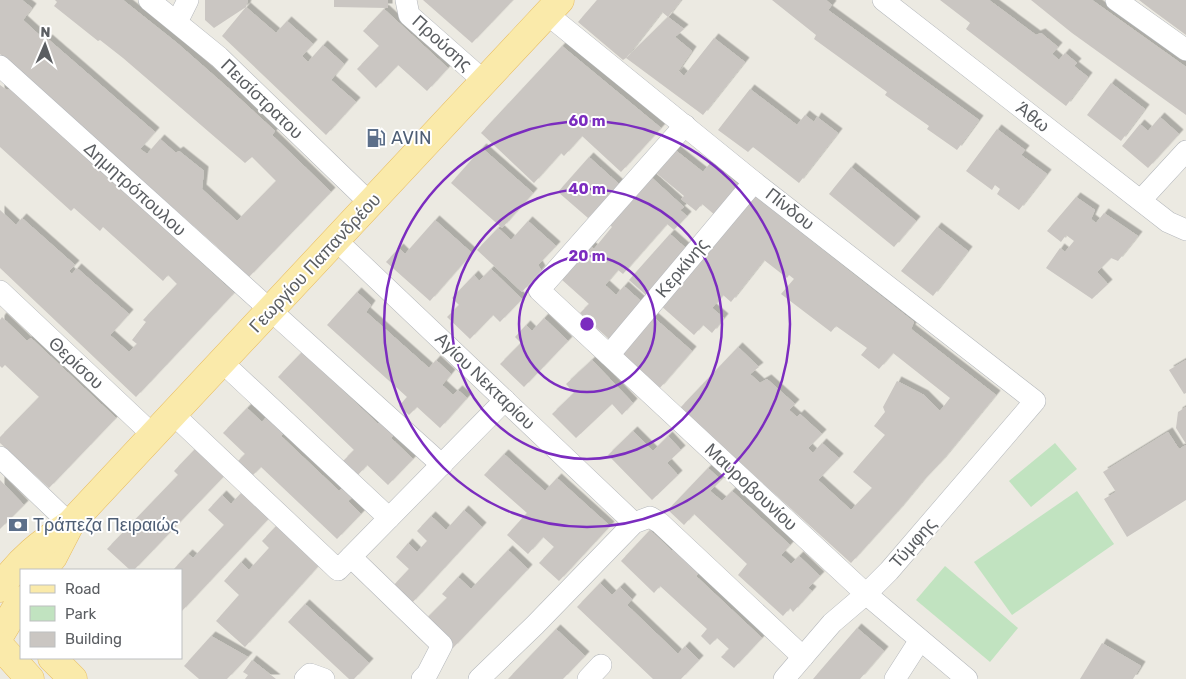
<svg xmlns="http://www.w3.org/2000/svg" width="1186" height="679" viewBox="0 0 1186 679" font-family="Rubik,sans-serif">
<defs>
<filter id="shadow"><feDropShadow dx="4.5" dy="-4.5" stdDeviation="0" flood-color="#0004"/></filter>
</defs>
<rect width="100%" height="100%" fill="#eceae2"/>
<g fill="#c1e3c0">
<path d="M1055 443 1077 469 1031 507 1009 481Z"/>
<path d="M1077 491 1114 544 1012 615 974 562Z"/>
<path d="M945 566 1018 628 990 662 916 600Z"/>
</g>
<g fill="#cac6c2" filter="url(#shadow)">
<path d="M0 0H22L32 8 23 20 46 41 48 39 155 132 140 149 147 154 160 139 176 153 179 151 204 171 202 189 237 221 276 181 252 157 245 163 123 58 100 40 98 41 54 6 57 2 55 0H123L177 43 226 86 275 131 272 135 331 192 249 277 215 245 0 54Z"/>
<path d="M205 0H248L246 7 214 28 205 20Z"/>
<path d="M334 0H388V8L334 7Z"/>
<path d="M423 0H513L472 43Z"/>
<path d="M597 0H681L668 17 662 12 626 58 668 17 684 29 675 37 692 51 674 77 679 71 684 76 714 38 745 62 703 115 626 58 623 60 578 22Z"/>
<path d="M772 0H826L832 5 828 10 979 120 957 150 927 129 929 126 885 95 887 92 814 39 816 35Z"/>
<path d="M940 0H989L1036 35 1041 33 1058 47 1052 54 1059 60 1065 53 1077 63 1074 66 1088 77 1066 106 966 29 970 23Z"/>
<path d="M1031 0H1092L1186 67V115L1072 33Z"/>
<path d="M1139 0H1186V35L1152 10Z"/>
<path d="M246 7 276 33 287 21 313 44 302 56 308 62 323 45 344 64 331 80 356 102 326 135 222 36Z"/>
<path d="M384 9 448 68 427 91 398 65 376 88 357 69 379 46 363 31Z"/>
<path d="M562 46 661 128 621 172 582 136 564 156 561 153 534 183 481 133Z"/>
<path d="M1111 83 1145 109 1121 141 1087 115Z"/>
<path d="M0 85 7 90 11 89 234 293 136 397 0 268V210L16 225 22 218 75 265 69 271 72 274 77 268 129 314 110 335 129 352 137 344 132 340 146 322 143 320 177 284 168 275 163 281 103 227 100 231 74 208 71 211 0 147Z"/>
<path d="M750 89 797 125 805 115 814 122 817 117 838 133 799 183 753 147 748 152 718 130Z"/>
<path d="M1160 117 1179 134 1148 168 1122 146 1140 124 1148 131Z"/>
<path d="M997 129 1025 150 1021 155 1047 174 1019 210 997 194 1000 189 995 185 992 190 966 171Z"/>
<path d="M482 148 533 193 502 228 451 183Z"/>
<path d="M674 149 703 172 711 162 740 186 716 216 702 204 696 211 681 199 684 196 655 172Z"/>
<path d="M589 157 619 184 588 218 558 192Z"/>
<path d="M851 167 916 221 894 247 829 194Z"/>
<path d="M650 176 684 207 680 210 687 216 674 230 667 224 623 274 618 270 605 285 616 295 624 286 642 302 609 339 580 313 589 304 561 279 590 246 594 249 612 227 608 223Z"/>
<path d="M753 195 914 322 911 329 996 395 941 462 922 482 898 511 851 563 680 408 738 347 759 367 750 374 760 383 767 379 795 404 789 410 797 417 800 414 822 434 808 448 813 453 822 443 839 458 818 480 851 510 872 488 853 472 885 435 874 426 885 412 883 407 897 381 924 395 940 411 950 398 893 353 879 369 861 355 867 348 836 326 831 332 781 294 794 279 789 275 787 278 764 260 731 302 723 295 712 308 724 318 712 333 703 325 694 335 660 305Z"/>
<path d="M1076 197 1095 210 1091 219 1096 223 1104 213 1138 236 1118 261 1111 258 1097 272 1108 284 1092 299 1046 268 1060 248 1065 252 1074 241 1066 235 1061 242 1047 231Z"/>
<path d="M435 220 472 253 430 301 386 262 399 248 405 254Z"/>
<path d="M528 221 556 246 538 265 541 270 522 292 477 250 498 228 511 240Z"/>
<path d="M937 227 968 251 933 296 901 271Z"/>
<path d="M670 234 688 250 647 296 629 280Z"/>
<path d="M491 269 522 299 500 322 493 315 470 339 447 317 459 305 452 298 474 275 479 281Z"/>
<path d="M357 292 371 305 366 312 429 368 436 360 451 374 442 385 453 395 458 390 467 398 440 428 417 407 409 415 399 406 407 397 327 325Z"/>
<path d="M651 315 692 351 659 389 617 353Z"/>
<path d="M2 317 27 341 31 338 116 418 49 488 0 443V437L39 397 5 365 2 368 0 366V320Z"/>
<path d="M544 318 568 341 524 387 500 364 521 343 515 337 526 325 532 331Z"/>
<path d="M302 352 378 424 384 417 398 431 391 438 413 459 388 485 367 465 358 475 343 461 354 450 278 377Z"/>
<path d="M592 360 633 403 622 415 612 404 576 438 552 414 574 393 566 384Z"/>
<path d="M1186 360V393L1184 394 1169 370Z"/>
<path d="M1186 407V444L1176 428 1178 412Z"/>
<path d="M247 408 262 422 271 412 288 428 281 436 339 491 347 483 357 493 348 501 361 514 337 539 261 467 251 477 236 463 245 454 223 433Z"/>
<path d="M633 431 653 451 668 436 681 450 667 463 678 475 652 500 608 455Z"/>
<path d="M1168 432 1179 449 1186 445V500L1127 537 1104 499 1116 492 1103 472Z"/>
<path d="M197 447 226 474 134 570H130L107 549 178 475 174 471Z"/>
<path d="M504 454 545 491 557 478 610 526 559 581 539 563 554 547 543 537 528 554 507 535 527 513 484 475Z"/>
<path d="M708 468 721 480 710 491 722 501 732 491 790 545 781 555 791 564 799 556 820 576 808 588 812 591 793 612 790 608 783 616 738 575 747 564 694 514 684 525 668 510Z"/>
<path d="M0 480 24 505 0 529Z"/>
<path d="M243 491 270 517 181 612V570H173L188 554 193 558 224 525 208 510 222 495 231 504Z"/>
<path d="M464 510 482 527 411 604 392 587 409 569 396 557 408 543 417 552 427 541 417 531 431 516 446 530Z"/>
<path d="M278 524 321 563 245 647 216 621 239 595 224 581 241 562 249 570 269 548 262 541Z"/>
<path d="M650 530 672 551 677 546 702 570 696 576 762 638 734 668 721 657 729 649 717 638 710 645 701 636 707 629 660 586 654 593 621 561Z"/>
<path d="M508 550 528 569 453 648 424 621 447 598 442 594 458 577 471 589Z"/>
<path d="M600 583 612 595 620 587 632 599 627 605 678 654 685 646 699 660 681 679H653L577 607Z"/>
<path d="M305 604 369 663 354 679H349L288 622Z"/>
<path d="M857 628 884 651 860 679H813Z"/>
<path d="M556 629 585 656 563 679H508Z"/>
<path d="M211 636 248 657 227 679H199L184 666Z"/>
<path d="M1102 643 1141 666 1133 679H1080Z"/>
<path d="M252 660 276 679H245L248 675 243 672Z"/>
</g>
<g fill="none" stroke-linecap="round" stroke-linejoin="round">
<g stroke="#b5b8bc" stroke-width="22">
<g id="minor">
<path d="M149 0 219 57 371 204"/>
<path d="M406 0 409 15 485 82"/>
<path d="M883 0 1168 222 1186 230"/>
<path d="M1116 0 1186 50"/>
<path d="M547 14 754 182 1035 401 889 571 866 594 832 623 784 679"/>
<path d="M177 22 188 0"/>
<path d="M0 66 442 465"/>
<path d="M685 125 539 290 866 594 967 679"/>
<path d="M1141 200 1186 151"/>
<path d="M336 240 634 523"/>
<path d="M0 291 153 435"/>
<path d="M609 355 754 182"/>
<path d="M222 362 389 518"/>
<path d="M173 414 338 570 505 400"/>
<path d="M0 457 70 524"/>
<path d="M351 557 442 645 427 674 422 679"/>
<path d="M305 679 310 674 324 679"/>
<path d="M479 679 535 625 634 523 650 517 660 523 803 657"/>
<path d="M588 679 601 665"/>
<path d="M895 679 920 640"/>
</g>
</g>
<g stroke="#e8bc60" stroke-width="29">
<g id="major">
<path d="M43 570 53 557 69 526"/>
<path d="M0 588C20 559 41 543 70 524L560 0"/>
<path d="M0 635 21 600"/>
<path d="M0 646 30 679"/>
<path d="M52 658 73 679"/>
</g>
</g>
<use href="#minor" stroke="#fff" stroke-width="21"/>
<use href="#major" stroke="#faeaaa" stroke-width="28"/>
</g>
<g fill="none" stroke="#7b2cbf" stroke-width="2.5">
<circle cx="587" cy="324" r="68"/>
<circle cx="587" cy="324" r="135"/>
<circle cx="587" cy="324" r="203"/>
</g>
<defs>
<g id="fuel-bare" transform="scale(1.5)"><path d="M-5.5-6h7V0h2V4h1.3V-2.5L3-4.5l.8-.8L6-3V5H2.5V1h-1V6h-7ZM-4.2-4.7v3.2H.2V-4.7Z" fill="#5c6f8a" stroke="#fff" stroke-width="2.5" paint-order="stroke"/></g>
<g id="bank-bare" transform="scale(1.5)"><path d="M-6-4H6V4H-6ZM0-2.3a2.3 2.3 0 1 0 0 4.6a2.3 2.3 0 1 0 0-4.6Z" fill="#5c6f8a" stroke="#fff" stroke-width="2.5" paint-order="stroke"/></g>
</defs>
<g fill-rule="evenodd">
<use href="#fuel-bare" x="376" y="138"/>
<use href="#bank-bare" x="18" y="525"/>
</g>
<g text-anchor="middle" stroke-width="4" stroke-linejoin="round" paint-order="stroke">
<g font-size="18" fill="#5b5e62" stroke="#fff">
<text transform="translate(442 43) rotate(42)" y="6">Προύσης</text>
<text transform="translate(262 99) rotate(44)" y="6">Πεισίστρατου</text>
<text transform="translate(1033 117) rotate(38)" y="6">Άθω</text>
<text transform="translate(135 189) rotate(42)" y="6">Δημητρόπουλου</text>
<text transform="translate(790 209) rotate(38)" y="6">Πίνδου</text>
<text transform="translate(315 263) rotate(-47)" y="6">Γεωργίου Παπανδρέου</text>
<text transform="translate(682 268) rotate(-50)" y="6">Κερκίνης</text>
<text transform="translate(76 363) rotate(43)" y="6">Θερίσου</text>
<text transform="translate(485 381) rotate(44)" y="6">Αγίου Νεκταρίου</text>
<text transform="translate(751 487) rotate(43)" y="6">Μαυροβουνίου</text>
<text transform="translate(913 543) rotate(-49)" y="6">Τύμφης</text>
</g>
<g font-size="18" fill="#4e5e75" stroke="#fff" text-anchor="start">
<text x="391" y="144">AVIN</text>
<text x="33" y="531">Τράπεζα Πειραιώς</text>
</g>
</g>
<circle cx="587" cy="324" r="8" fill="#7b2cbf" stroke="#fff" stroke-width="2.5"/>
<g font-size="15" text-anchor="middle" font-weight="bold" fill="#7b2cbf" stroke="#fff" stroke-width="4" stroke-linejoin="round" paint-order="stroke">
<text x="587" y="126">60 m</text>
<text x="587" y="194">40 m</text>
<text x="587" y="261">20 m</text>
</g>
<rect x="20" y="569" width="162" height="90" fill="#ffffff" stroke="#bdbfc0"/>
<rect x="30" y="585" width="25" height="8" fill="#faeaaa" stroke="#bdbfc0"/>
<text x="65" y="594" font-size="15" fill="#5b5e62">Road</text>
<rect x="30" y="606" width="25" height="15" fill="#c1e3c0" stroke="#bdbfc0"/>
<text x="65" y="619" font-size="15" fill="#5b5e62">Park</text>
<rect x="30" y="632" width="25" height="15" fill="#cac6c2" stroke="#bdbfc0"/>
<text x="65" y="644" font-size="15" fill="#5b5e62">Building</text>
<g transform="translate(45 45) rotate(2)" stroke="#ffffff" stroke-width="4" paint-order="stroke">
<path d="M0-4L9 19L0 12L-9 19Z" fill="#5b5e62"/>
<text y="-8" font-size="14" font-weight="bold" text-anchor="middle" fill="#5b5e62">N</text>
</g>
</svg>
